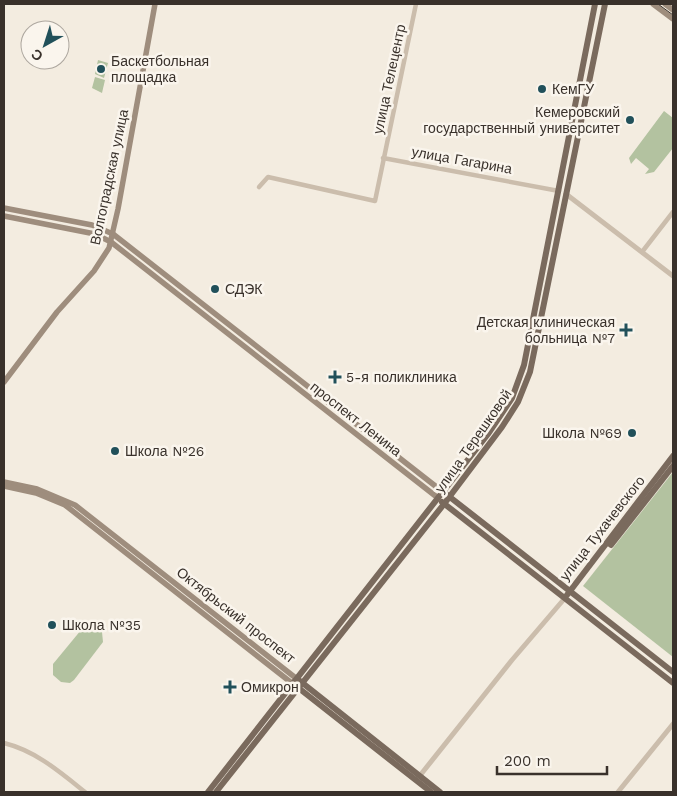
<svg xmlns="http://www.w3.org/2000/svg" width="677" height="796" viewBox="0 0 677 796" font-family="'Work Sans',sans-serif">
<rect width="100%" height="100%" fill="#f3ece0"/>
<g fill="#b3c2a0">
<path d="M98 60 108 63 104 78 95 74Z"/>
<path d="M95 77 105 80 102 93 92 88Z"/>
<path d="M664 111 673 118V148L654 172 645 174 649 169 636 158 631 164 629 158Z"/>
<path d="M673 472V657L583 586Z"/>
<path d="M86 624 93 625 102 632 103 642 74 680 70 683 61 682 53 675V664Z"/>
</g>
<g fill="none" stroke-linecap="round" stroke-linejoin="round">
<g stroke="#cbbdac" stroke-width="4.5">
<path d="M383 158 559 191"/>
<path d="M259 187 268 177 375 201 416 4"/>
<path d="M642 252 673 212"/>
<path d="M4 743C36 751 60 772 85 792"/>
</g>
<g stroke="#cbbdac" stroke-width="5">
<path d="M566 194 673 276"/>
<path d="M418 778 512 660 565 598"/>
<path d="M618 792 673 724"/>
</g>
<g stroke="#9e8d7d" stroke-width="5.5">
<path d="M653 4 673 19"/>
<path d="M665 4 673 10"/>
<path d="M4 208 92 225 113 234 443 492"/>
<path d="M4 216 95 234 111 242 438 498"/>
<path d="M4 382 57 312 94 271 109 248 118 209 155 4"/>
<path d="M4 482 37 489 75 505 297 679"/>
<path d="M4 486 36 493 65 505 293 684"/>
</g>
<g stroke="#7a6a5d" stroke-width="6">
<path d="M446 494 673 672"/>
<path d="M442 502 673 683"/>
<path d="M611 545 673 466"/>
<path d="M567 595 673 456"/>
<path d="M300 681 440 792"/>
<path d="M296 686 431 792"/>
<path d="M208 792 488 434 512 398 524 365 595 4"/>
<path d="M216 792 444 504 502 427 518 402 530 372 605 4"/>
</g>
<path stroke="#39312b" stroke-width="1" d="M658 4 673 15"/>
</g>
<g fill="#21505a" stroke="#faf5ed" stroke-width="2">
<circle cx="101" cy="69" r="5"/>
<circle cx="542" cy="89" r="5"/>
<circle cx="630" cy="120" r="5"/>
<circle cx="215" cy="289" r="5"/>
<path d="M623.5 322.5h5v5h5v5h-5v5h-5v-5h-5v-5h5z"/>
<path d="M332.5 369.5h5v5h5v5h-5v5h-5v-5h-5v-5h5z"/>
<circle cx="632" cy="433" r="5"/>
<circle cx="115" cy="451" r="5"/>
<circle cx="52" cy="625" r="5"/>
<path d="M227.5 679.5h5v5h5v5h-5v5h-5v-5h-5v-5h5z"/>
</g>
<g text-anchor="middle" stroke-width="5" stroke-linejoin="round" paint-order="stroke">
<g font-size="14" fill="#39312b" stroke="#faf5ed" text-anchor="start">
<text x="111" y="66">Баскетбольная<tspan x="111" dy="16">площадка</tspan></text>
<text x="552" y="94">КемГУ</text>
<text x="620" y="117" text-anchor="end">Кемеровский<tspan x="620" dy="16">государственный университет</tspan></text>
<text x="225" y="294">СДЭК</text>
<text x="615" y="327" text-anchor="end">Детская клиническая<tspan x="615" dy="16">больница №7</tspan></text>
<text x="346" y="382">5-я поликлиника</text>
<text x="622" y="438" text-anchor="end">Школа №69</text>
<text x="125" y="456">Школа №26</text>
<text x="62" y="630">Школа №35</text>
<text x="241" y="692">Омикрон</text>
</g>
<g font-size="14" fill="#39312b" stroke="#faf5ed">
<text transform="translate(389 79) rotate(-78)" y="5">улица Телецентр</text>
<text transform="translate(462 160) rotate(10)" y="5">улица Гагарина</text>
<text transform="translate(109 177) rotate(-78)" y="5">Волгоградская улица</text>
<text transform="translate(356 419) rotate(38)" y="5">проспект Ленина</text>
<text transform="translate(473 441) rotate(-55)" y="5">улица Терешковой</text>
<text transform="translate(602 528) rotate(-52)" y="5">улица Тухачевского</text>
<text transform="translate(236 615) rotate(38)" y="5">Октябрьский проспект</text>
</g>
</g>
<rect width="677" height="796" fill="none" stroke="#39312b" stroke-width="10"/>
<g transform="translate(45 45) rotate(219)"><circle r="24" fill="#faf5ed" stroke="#ada79f"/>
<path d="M0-4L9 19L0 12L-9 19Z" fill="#21505a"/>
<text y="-8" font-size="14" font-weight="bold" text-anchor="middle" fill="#39312b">С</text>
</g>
<path d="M497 766v8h110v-8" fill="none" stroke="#39312b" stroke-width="2.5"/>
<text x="504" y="766" font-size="15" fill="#39312b" stroke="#faf5ed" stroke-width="4" paint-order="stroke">200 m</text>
</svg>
